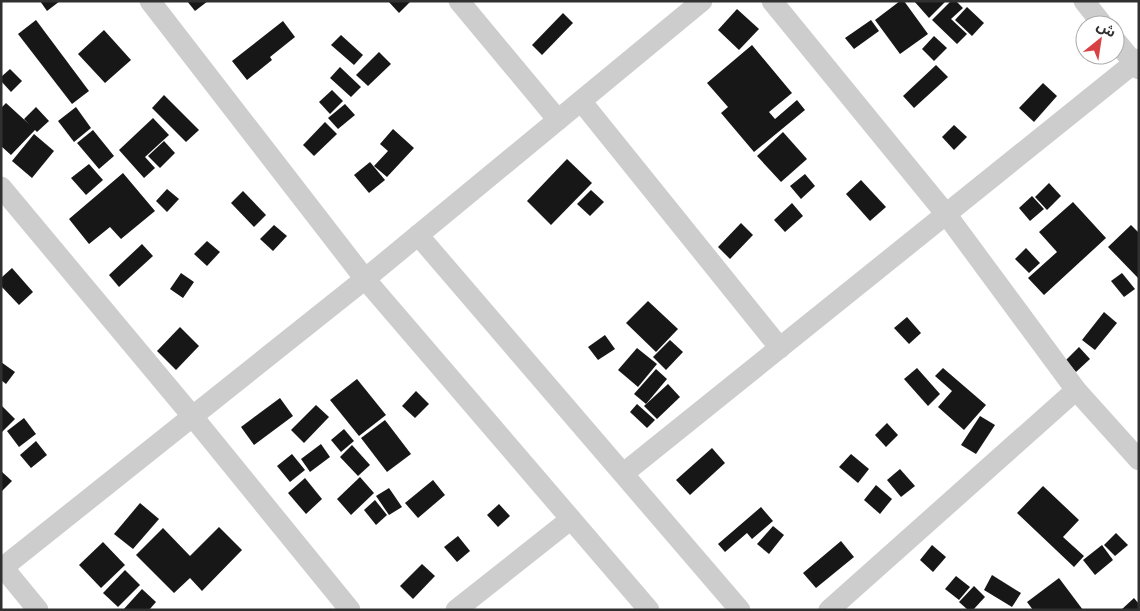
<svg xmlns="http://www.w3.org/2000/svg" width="1140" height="611" viewBox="0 0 1140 611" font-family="Signika,'Noto Sans Arabic',sans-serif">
<rect width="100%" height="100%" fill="#fff"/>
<g fill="#171717">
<path d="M40 1H60L47 11Z"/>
<path d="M187 1H208L195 11Z"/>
<path d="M388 1H411L399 13Z"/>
<path d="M900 1H904L928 34 900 54 875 20Z"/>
<path d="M914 1H946L929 18Z"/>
<path d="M951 1H956L963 8 951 19 967 34 957 44 932 20Z"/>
<path d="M967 7 984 23 972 36 955 20Z"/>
<path d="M737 9 759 29 739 50 718 30Z"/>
<path d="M563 13 573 23 542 55 532 45Z"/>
<path d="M36 20 89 91 72 104 18 34Z"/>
<path d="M871 20 879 31 854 49 845 38Z"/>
<path d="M283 21 295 37 270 57 272 60 247 80 232 61Z"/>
<path d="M104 30 131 60 105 83 78 54Z"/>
<path d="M341 35 363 55 354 65 331 45Z"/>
<path d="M934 36 947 48 934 61 922 49Z"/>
<path d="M752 45 792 93 769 112 775 119 797 100 805 110 754 152 721 113 728 107 707 83Z"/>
<path d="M379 52 391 64 368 86 356 75Z"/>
<path d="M936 65 948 77 914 108 903 96Z"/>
<path d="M340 67 361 87 351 97 330 78Z"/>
<path d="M10 69 22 81 11 92 1 81V77Z"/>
<path d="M1043 83 1057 96 1034 122 1019 108Z"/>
<path d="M332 90 343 101 330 114 319 102Z"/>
<path d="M164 95 199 130 186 142 152 108Z"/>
<path d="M6 103 30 125 24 119 36 107 49 121 37 132 35 130 11 155 1 146V108Z"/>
<path d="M345 104 355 115 338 129 328 118Z"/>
<path d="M76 107 91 128 74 142 58 121Z"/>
<path d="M153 118 169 135 145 157 155 168 144 178 119 150Z"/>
<path d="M325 122 337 134 314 156 303 145Z"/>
<path d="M954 125 967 137 954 150 942 137Z"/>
<path d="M393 129 414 148 387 177 374 166 388 151 380 144Z"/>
<path d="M93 130 114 156 99 169 77 143Z"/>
<path d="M783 132 807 159 781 182 757 156Z"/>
<path d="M34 134 54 151 32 178 12 161Z"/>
<path d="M164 141 175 153 160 168 148 156Z"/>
<path d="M567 159 592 183 551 225 527 201Z"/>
<path d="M370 162 385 180 369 193 354 175Z"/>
<path d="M89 164 103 180 86 195 71 178Z"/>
<path d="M123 173 155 211 121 239 110 227 89 244 69 219Z"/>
<path d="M805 174 815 186 801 199 790 186Z"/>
<path d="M861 180 886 207 870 221 846 194Z"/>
<path d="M1049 183 1061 196 1047 210 1035 197Z"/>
<path d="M167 189 179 199 167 212 156 201Z"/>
<path d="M591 190 604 202 590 216 577 204Z"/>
<path d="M243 191 266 215 254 227 231 203Z"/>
<path d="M1032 196 1044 209 1030 221 1019 208Z"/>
<path d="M1073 202 1106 238 1044 295 1028 278 1057 252 1039 232Z"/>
<path d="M792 203 803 216 785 232 774 220Z"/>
<path d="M741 223 753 235 730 259 718 247Z"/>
<path d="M274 225 287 236 273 251 260 239Z"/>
<path d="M1131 225 1139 233V279L1108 247Z"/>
<path d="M207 241 220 252 207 266 194 254Z"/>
<path d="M142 244 153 256 119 287 109 275Z"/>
<path d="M1026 248 1040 263 1029 273 1015 259Z"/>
<path d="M12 268 33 292 19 305 1 286V278Z"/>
<path d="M181 273 194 282 183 298 170 289Z"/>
<path d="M1122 273 1135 289 1124 297 1111 281Z"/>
<path d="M648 301 678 329 656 352 626 323Z"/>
<path d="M1104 312 1117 323 1095 350 1082 340Z"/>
<path d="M907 317 921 333 909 344 894 328Z"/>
<path d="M180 327 199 346 176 370 157 351Z"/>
<path d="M605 335 615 349 598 360 588 347Z"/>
<path d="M670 340 683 352 666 370 653 357Z"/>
<path d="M1079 347 1090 359 1076 372 1066 360Z"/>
<path d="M637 348 657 364 638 387 618 370Z"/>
<path d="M1 362 15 372 6 384 1 380Z"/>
<path d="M917 368 940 394 928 406 904 379Z"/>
<path d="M943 368 986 405 964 430 938 407 952 391 935 376Z"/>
<path d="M656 369 667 379 646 404 634 394Z"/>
<path d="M357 379 386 415 359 436 330 400Z"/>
<path d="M668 384 680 397 657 419 644 406Z"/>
<path d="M416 391 429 404 415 418 402 406Z"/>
<path d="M280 398 293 416 254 445 241 427Z"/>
<path d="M637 404 655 420 647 428 630 412Z"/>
<path d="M1 405 15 419 1 433Z"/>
<path d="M316 405 329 417 304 443 291 430Z"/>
<path d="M980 416 995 425 976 454 961 445Z"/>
<path d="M24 418 36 434 19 447 7 431Z"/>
<path d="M385 420 411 454 387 472 361 438Z"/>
<path d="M887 423 898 435 886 447 875 435Z"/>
<path d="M344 429 354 441 341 452 331 440Z"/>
<path d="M36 441 47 455 31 468 20 455Z"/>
<path d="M321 444 330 457 310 472 301 459Z"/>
<path d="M352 445 370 465 358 476 340 457Z"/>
<path d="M712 448 725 463 690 495 676 480Z"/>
<path d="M292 454 305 470 290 482 277 466Z"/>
<path d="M851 454 869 469 858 483 839 467Z"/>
<path d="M900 469 915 486 901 497 887 480Z"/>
<path d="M1 471 12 481 1 492Z"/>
<path d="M360 477 374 493 351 515 337 499Z"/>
<path d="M305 478 322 499 306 514 288 493Z"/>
<path d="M433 480 445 495 418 518 405 503Z"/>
<path d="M876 485 892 499 880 514 864 500Z"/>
<path d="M1043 486 1079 520 1063 537 1084 556 1074 567 1017 513Z"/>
<path d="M389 488 402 507 389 515 376 496Z"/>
<path d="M375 500 387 515 376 525 364 510Z"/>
<path d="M140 503 159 519 133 549 114 534Z"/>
<path d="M499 504 510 516 498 527 487 515Z"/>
<path d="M761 507 773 521 752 539 747 533 725 552 718 544Z"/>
<path d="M773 526 784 535 769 554 757 544Z"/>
<path d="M219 527 242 550 202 591 190 578 174 593 136 555 163 528 190 556Z"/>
<path d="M1116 533 1128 545 1115 556 1104 545Z"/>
<path d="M458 536 470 551 457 562 444 547Z"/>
<path d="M841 541 854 557 816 588 803 573Z"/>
<path d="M103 542 125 565 101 588 79 565Z"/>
<path d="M932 545 946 557 933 572 920 560Z"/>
<path d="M1102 545 1113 560 1095 575 1083 560Z"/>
<path d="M422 564 435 576 413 599 400 586Z"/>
<path d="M125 570 140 585 118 607 103 593Z"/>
<path d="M992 575 1021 593 1012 607 984 590Z"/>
<path d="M956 576 970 587 959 600 945 589Z"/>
<path d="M1059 578 1083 610H1033L1027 602Z"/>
<path d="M974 586 985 597 973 610H968L959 602Z"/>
<path d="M142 589 156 602 149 610H123Z"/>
<path d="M1134 598 1139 604V610H1121Z"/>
</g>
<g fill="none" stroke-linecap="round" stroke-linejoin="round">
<g stroke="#cdcdcd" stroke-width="21">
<path d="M150 1 365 279 649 610"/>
<path d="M459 1 558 120"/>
<path d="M772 1 946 214 1076 390 1139 460"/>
<path d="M1084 1 1103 25"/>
<path d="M1115 40 1139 69"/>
<path d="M581 101 780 348"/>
<path d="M1 187 193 417 350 610"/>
<path d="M418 235 740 610"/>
<path d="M624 473 1139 59"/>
<path d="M1 565 38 610"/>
<path d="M1 569 365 279 702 1"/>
<path d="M456 610 571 519"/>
<path d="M829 610 1076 390"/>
</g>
</g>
<rect width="1140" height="611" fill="none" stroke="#303030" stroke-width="5"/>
<g transform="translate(1100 40) rotate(30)"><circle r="24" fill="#ffffff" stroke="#acacac"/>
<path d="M0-4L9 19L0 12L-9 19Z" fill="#d74144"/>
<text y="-8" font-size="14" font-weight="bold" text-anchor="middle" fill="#303030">ش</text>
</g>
</svg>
